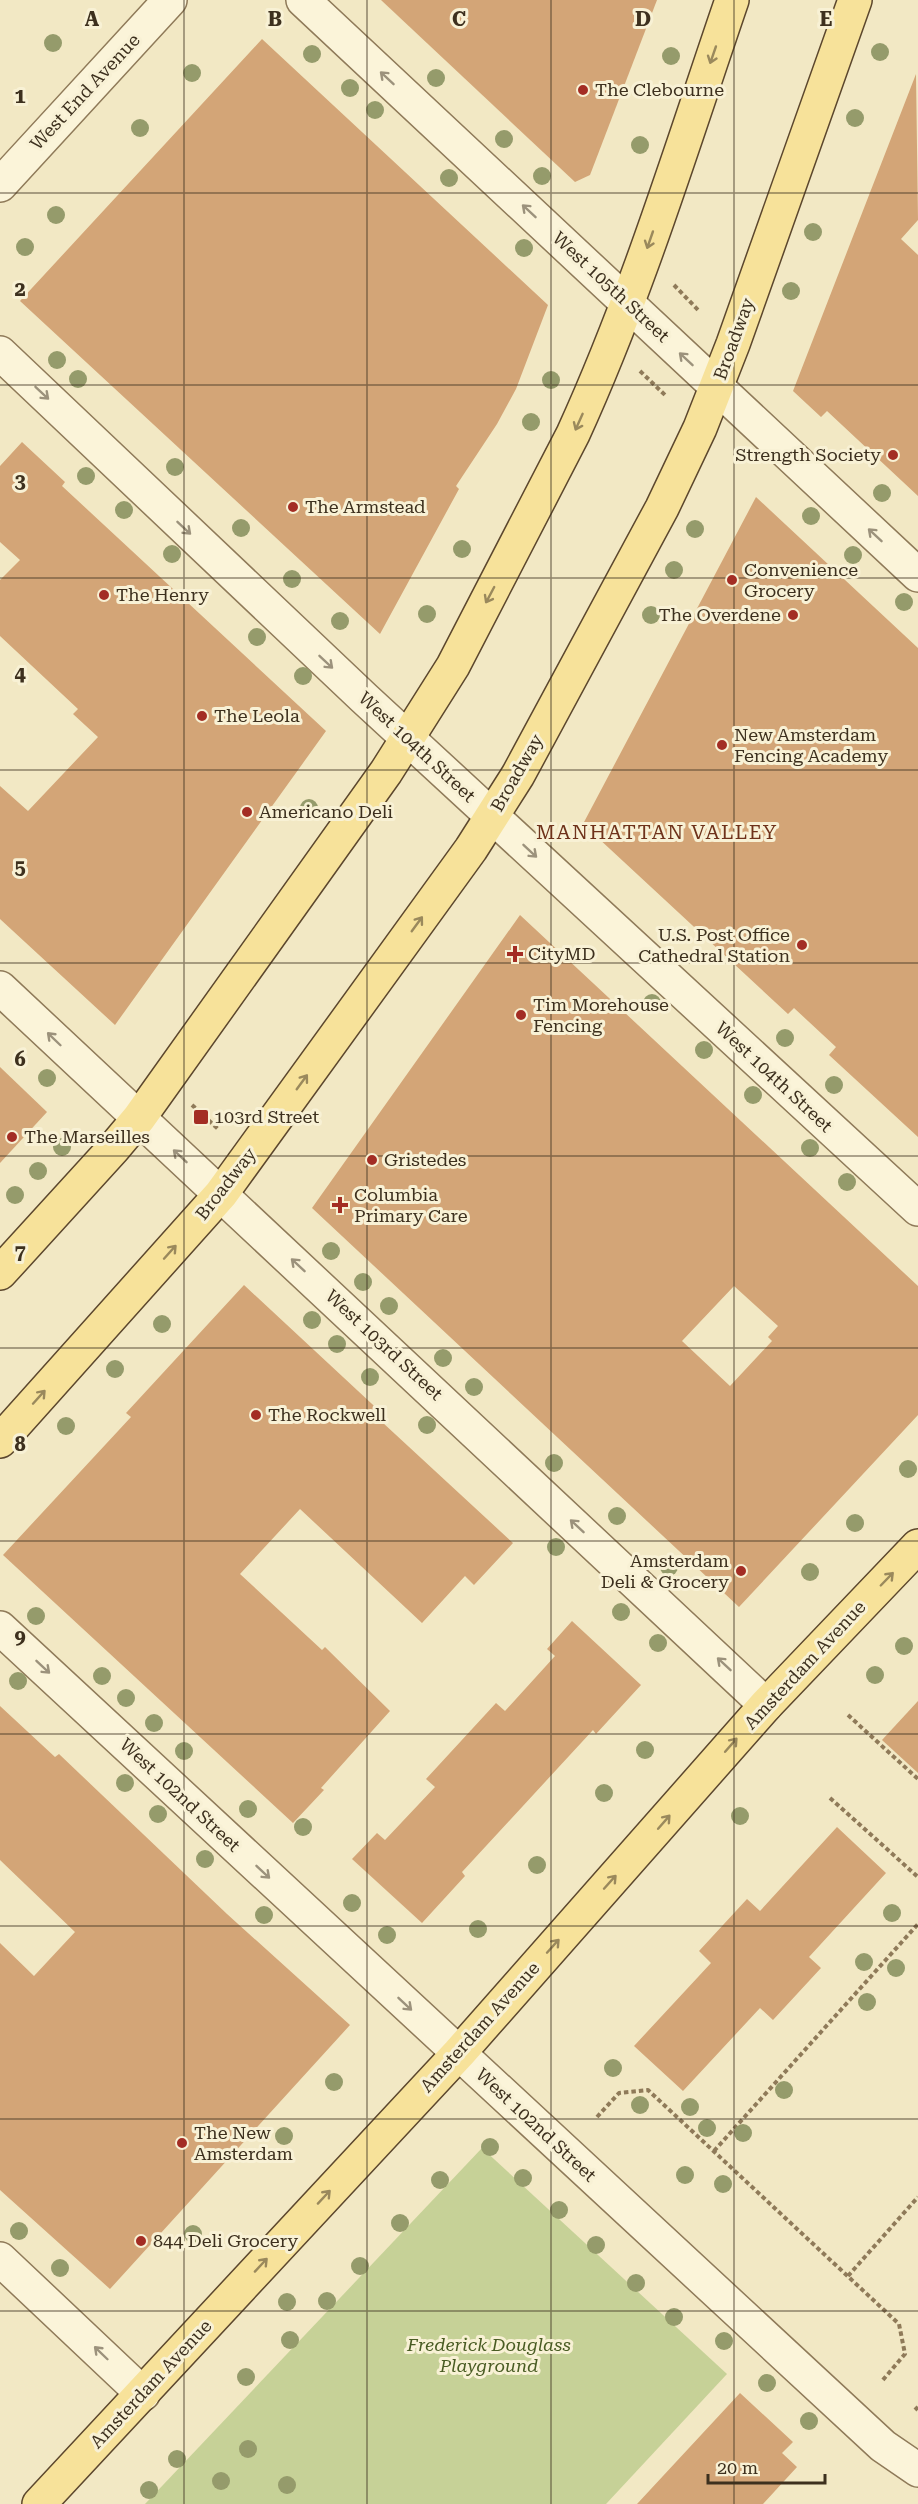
<svg xmlns="http://www.w3.org/2000/svg" width="918" height="2504" viewBox="0 0 918 2504" font-family="'Roboto Serif',serif">
<rect width="100%" height="100%" fill="#f2e8c4"/>
<path fill="#c6d197" d="M482 2148 727 2374 606 2504H145Z"/>
<g fill="#d3a577" fill-rule="evenodd">
<path d="M381 0H657L590 175 575 182Z"/>
<path d="M262 39 548 305 516 389 497 424 456 486 459 489 380 634 20 301Z"/>
<path d="M916 74 918 220 901 239 918 255V496L827 411 821 417 793 391Z"/>
<path d="M22 442 65 482 62 486 326 731 115 1025 0 919V786L28 811 98 737 73 714 78 709 0 636V580L20 560 0 542V466Z"/>
<path d="M756 497 918 648V1137L829 1055 836 1047 794 1008 788 1014 583 824Z"/>
<path d="M520 915 918 1286V1415L739 1607 312 1208ZM734 1286 778 1326 768 1337 772 1341 730 1386 682 1341Z"/>
<path d="M0 1067 47 1112 0 1163Z"/>
<path d="M244 1285 386 1417 382 1422 513 1543 474 1585 465 1576 422 1623 300 1509 240 1574 322 1650 325 1647 390 1711 321 1788 324 1790 293 1823 3 1555 131 1417 126 1413Z"/>
<path d="M572 1621 641 1685 596 1734 593 1730 462 1872 465 1876 422 1923 352 1859 377 1833 385 1840 435 1787 426 1779 496 1703 505 1711 555 1656 547 1649Z"/>
<path d="M918 1701V1773L882 1740Z"/>
<path d="M0 1706 55 1757 59 1754 227 1914 350 2025 110 2289 0 2190V1943L34 1976 75 1932 0 1860Z"/>
<path d="M837 1827 886 1873 809 1957 821 1968 773 2020 760 2008 683 2091 634 2046 711 1963 699 1951 747 1899 760 1911Z"/>
<path d="M740 2393 793 2442 782 2453 797 2467 763 2504H637Z"/>
</g>
<g fill="none" stroke-linecap="round" stroke-linejoin="round">
<g stroke="#8f7a59" stroke-width="36">
<g id="minor">
<path d="M303 0 918 575"/>
<path d="M0 353 364 698 918 1209"/>
<path d="M0 988 766 1705"/>
<path d="M0 1628 883 2446 918 2470"/>
<path d="M0 2259 143 2394"/>
</g>
</g>
<g stroke="#8f7a59" stroke-width="36">
<path id="tertiary" d="M0 185 170 0"/>
</g>
<g stroke="#5c472d" stroke-width="36">
<g id="primary">
<path d="M0 1273 113 1149 139 1118 386 772 453 666 573 434C637 294 682 146 732 0"/>
<path d="M0 1441 221 1194 471 849 518 775 662 508 700 428 733 344 855 0"/>
<path d="M39 2504 459 2053 766 1705 918 1546"/>
</g>
</g>
<g stroke="#8f7a59" stroke-width="4" stroke-dasharray="4.5 3" stroke-linecap="butt">
<path d="M674 285 700 312"/>
<path d="M640 371 665 395"/>
<path d="M192 1105 218 1129"/>
<path d="M848 1715 918 1779"/>
<path d="M830 1798 918 1877"/>
<path d="M597 2117 619 2093 648 2090 899 2324 905 2354 882 2381"/>
<path d="M714 2151 918 1924"/>
<path d="M848 2276 918 2197"/>
<path d="M915 2410 918 2407"/>
</g>
<use href="#minor" stroke="#fbf4d9" stroke-width="33"/>
<use href="#tertiary" stroke="#fbf4d9" stroke-width="33"/>
<use href="#primary" stroke="#f7e29a" stroke-width="33"/>
</g>
<g fill="#959b6b">
<circle cx="53" cy="43" r="9"/>
<circle cx="880" cy="52" r="9"/>
<circle cx="312" cy="54" r="9"/>
<circle cx="671" cy="56" r="9"/>
<circle cx="192" cy="73" r="9"/>
<circle cx="436" cy="78" r="9"/>
<circle cx="350" cy="88" r="9"/>
<circle cx="375" cy="110" r="9"/>
<circle cx="855" cy="118" r="9"/>
<circle cx="140" cy="128" r="9"/>
<circle cx="504" cy="139" r="9"/>
<circle cx="640" cy="145" r="9"/>
<circle cx="542" cy="176" r="9"/>
<circle cx="449" cy="178" r="9"/>
<circle cx="56" cy="215" r="9"/>
<circle cx="813" cy="232" r="9"/>
<circle cx="25" cy="247" r="9"/>
<circle cx="524" cy="248" r="9"/>
<circle cx="791" cy="291" r="9"/>
<circle cx="57" cy="360" r="9"/>
<circle cx="78" cy="379" r="9"/>
<circle cx="551" cy="380" r="9"/>
<circle cx="531" cy="422" r="9"/>
<circle cx="175" cy="467" r="9"/>
<circle cx="86" cy="476" r="9"/>
<circle cx="882" cy="493" r="9"/>
<circle cx="124" cy="510" r="9"/>
<circle cx="811" cy="516" r="9"/>
<circle cx="241" cy="528" r="9"/>
<circle cx="695" cy="529" r="9"/>
<circle cx="462" cy="549" r="9"/>
<circle cx="172" cy="554" r="9"/>
<circle cx="853" cy="555" r="9"/>
<circle cx="674" cy="570" r="9"/>
<circle cx="292" cy="579" r="9"/>
<circle cx="904" cy="602" r="9"/>
<circle cx="427" cy="614" r="9"/>
<circle cx="651" cy="615" r="9"/>
<circle cx="340" cy="621" r="9"/>
<circle cx="257" cy="637" r="9"/>
<circle cx="303" cy="676" r="9"/>
<circle cx="309" cy="808" r="9"/>
<circle cx="652" cy="1003" r="9"/>
<circle cx="785" cy="1038" r="9"/>
<circle cx="704" cy="1050" r="9"/>
<circle cx="47" cy="1078" r="9"/>
<circle cx="834" cy="1085" r="9"/>
<circle cx="753" cy="1095" r="9"/>
<circle cx="62" cy="1147" r="9"/>
<circle cx="810" cy="1148" r="9"/>
<circle cx="38" cy="1171" r="9"/>
<circle cx="847" cy="1182" r="9"/>
<circle cx="15" cy="1195" r="9"/>
<circle cx="331" cy="1251" r="9"/>
<circle cx="363" cy="1282" r="9"/>
<circle cx="389" cy="1306" r="9"/>
<circle cx="312" cy="1320" r="9"/>
<circle cx="162" cy="1324" r="9"/>
<circle cx="337" cy="1344" r="9"/>
<circle cx="443" cy="1358" r="9"/>
<circle cx="115" cy="1369" r="9"/>
<circle cx="370" cy="1377" r="9"/>
<circle cx="474" cy="1387" r="9"/>
<circle cx="427" cy="1425" r="9"/>
<circle cx="66" cy="1426" r="9"/>
<circle cx="554" cy="1463" r="9"/>
<circle cx="908" cy="1469" r="9"/>
<circle cx="617" cy="1516" r="9"/>
<circle cx="855" cy="1523" r="9"/>
<circle cx="556" cy="1547" r="9"/>
<circle cx="669" cy="1567" r="9"/>
<circle cx="810" cy="1572" r="9"/>
<circle cx="621" cy="1612" r="9"/>
<circle cx="36" cy="1616" r="9"/>
<circle cx="658" cy="1643" r="9"/>
<circle cx="904" cy="1646" r="9"/>
<circle cx="875" cy="1675" r="9"/>
<circle cx="102" cy="1676" r="9"/>
<circle cx="18" cy="1681" r="9"/>
<circle cx="126" cy="1698" r="9"/>
<circle cx="154" cy="1723" r="9"/>
<circle cx="645" cy="1750" r="9"/>
<circle cx="184" cy="1751" r="9"/>
<circle cx="125" cy="1783" r="9"/>
<circle cx="604" cy="1793" r="9"/>
<circle cx="248" cy="1809" r="9"/>
<circle cx="158" cy="1814" r="9"/>
<circle cx="740" cy="1816" r="9"/>
<circle cx="303" cy="1827" r="9"/>
<circle cx="205" cy="1859" r="9"/>
<circle cx="537" cy="1865" r="9"/>
<circle cx="352" cy="1903" r="9"/>
<circle cx="892" cy="1913" r="9"/>
<circle cx="264" cy="1915" r="9"/>
<circle cx="478" cy="1929" r="9"/>
<circle cx="387" cy="1935" r="9"/>
<circle cx="864" cy="1962" r="9"/>
<circle cx="896" cy="1968" r="9"/>
<circle cx="867" cy="2002" r="9"/>
<circle cx="613" cy="2068" r="9"/>
<circle cx="334" cy="2082" r="9"/>
<circle cx="784" cy="2090" r="9"/>
<circle cx="640" cy="2105" r="9"/>
<circle cx="690" cy="2107" r="9"/>
<circle cx="707" cy="2128" r="9"/>
<circle cx="743" cy="2133" r="9"/>
<circle cx="284" cy="2136" r="9"/>
<circle cx="490" cy="2147" r="9"/>
<circle cx="685" cy="2175" r="9"/>
<circle cx="523" cy="2178" r="9"/>
<circle cx="440" cy="2180" r="9"/>
<circle cx="723" cy="2184" r="9"/>
<circle cx="559" cy="2210" r="9"/>
<circle cx="400" cy="2223" r="9"/>
<circle cx="19" cy="2231" r="9"/>
<circle cx="193" cy="2234" r="9"/>
<circle cx="596" cy="2245" r="9"/>
<circle cx="360" cy="2266" r="9"/>
<circle cx="60" cy="2268" r="9"/>
<circle cx="636" cy="2283" r="9"/>
<circle cx="327" cy="2301" r="9"/>
<circle cx="287" cy="2302" r="9"/>
<circle cx="674" cy="2317" r="9"/>
<circle cx="290" cy="2340" r="9"/>
<circle cx="724" cy="2341" r="9"/>
<circle cx="246" cy="2377" r="9"/>
<circle cx="767" cy="2383" r="9"/>
<circle cx="809" cy="2421" r="9"/>
<circle cx="248" cy="2449" r="9"/>
<circle cx="177" cy="2459" r="9"/>
<circle cx="221" cy="2481" r="9"/>
<circle cx="287" cy="2485" r="9"/>
<circle cx="149" cy="2490" r="9"/>
</g>
<defs><path id="oneway-shaft" d="M-6 0H5M1.5-3L5.5 0L1.5 3" fill="none" stroke-width="1.6" stroke-linecap="round" stroke-linejoin="round" transform="scale(1.5)"/></defs>
<g stroke="#9a895c">
<use href="#oneway-shaft" transform="translate(713 55) rotate(109)"/>
<use href="#oneway-shaft" transform="translate(650 240) rotate(109)"/>
<use href="#oneway-shaft" transform="translate(579 422) rotate(114)"/>
<use href="#oneway-shaft" transform="translate(490 595) rotate(118)"/>
<use href="#oneway-shaft" transform="translate(417 924) rotate(-54)"/>
<use href="#oneway-shaft" transform="translate(302 1082) rotate(-54)"/>
<use href="#oneway-shaft" transform="translate(170 1252) rotate(-48)"/>
<use href="#oneway-shaft" transform="translate(39 1397) rotate(-48)"/>
<use href="#oneway-shaft" transform="translate(887 1579) rotate(-46)"/>
<use href="#oneway-shaft" transform="translate(731 1745) rotate(-49)"/>
<use href="#oneway-shaft" transform="translate(664 1822) rotate(-49)"/>
<use href="#oneway-shaft" transform="translate(610 1882) rotate(-48)"/>
<use href="#oneway-shaft" transform="translate(553 1946) rotate(-48)"/>
<use href="#oneway-shaft" transform="translate(324 2197) rotate(-47)"/>
<use href="#oneway-shaft" transform="translate(261 2265) rotate(-47)"/>
</g>
<g stroke="#9c927c">
<use href="#oneway-shaft" transform="translate(387 78) rotate(-137)"/>
<use href="#oneway-shaft" transform="translate(529 211) rotate(-137)"/>
<use href="#oneway-shaft" transform="translate(686 359) rotate(-137)"/>
<use href="#oneway-shaft" transform="translate(42 393) rotate(43)"/>
<use href="#oneway-shaft" transform="translate(184 528) rotate(43)"/>
<use href="#oneway-shaft" transform="translate(875 535) rotate(-137)"/>
<use href="#oneway-shaft" transform="translate(326 662) rotate(43)"/>
<use href="#oneway-shaft" transform="translate(530 851) rotate(43)"/>
<use href="#oneway-shaft" transform="translate(54 1039) rotate(-136)"/>
<use href="#oneway-shaft" transform="translate(180 1156) rotate(-137)"/>
<use href="#oneway-shaft" transform="translate(298 1265) rotate(-137)"/>
<use href="#oneway-shaft" transform="translate(577 1526) rotate(-137)"/>
<use href="#oneway-shaft" transform="translate(724 1664) rotate(-137)"/>
<use href="#oneway-shaft" transform="translate(43 1667) rotate(43)"/>
<use href="#oneway-shaft" transform="translate(263 1872) rotate(43)"/>
<use href="#oneway-shaft" transform="translate(405 2004) rotate(43)"/>
<use href="#oneway-shaft" transform="translate(101 2353) rotate(-136)"/>
</g>
<path fill="none" stroke="#3d301e" stroke-width="1.5" stroke-opacity="0.55" d="M184 0V2504M367 0V2504M551 0V2504M734 0V2504M0 193H918M0 385H918M0 578H918M0 770H918M0 963H918M0 1156H918M0 1348H918M0 1541H918M0 1734H918M0 1926H918M0 2119H918M0 2311H918"/>
<g fill="#a32d24" stroke="#f8f1d5" stroke-width="2">
<circle cx="583" cy="90" r="6"/>
<circle cx="893" cy="455" r="6"/>
<circle cx="293" cy="507" r="6"/>
<circle cx="732" cy="580" r="6"/>
<circle cx="104" cy="595" r="6"/>
<circle cx="793" cy="615" r="6"/>
<circle cx="202" cy="716" r="6"/>
<circle cx="722" cy="745" r="6"/>
<circle cx="247" cy="812" r="6"/>
<circle cx="802" cy="945" r="6"/>
<path d="M512 945h6v6h6v6h-6v6h-6v-6h-6v-6h6z"/>
<circle cx="521" cy="1015" r="6"/>
<rect x="193" y="1109" width="16" height="16" rx="3"/>
<circle cx="12" cy="1137" r="6"/>
<circle cx="372" cy="1160" r="6"/>
<path d="M337 1196h6v6h6v6h-6v6h-6v-6h-6v-6h6z"/>
<circle cx="256" cy="1415" r="6"/>
<circle cx="741" cy="1571" r="6"/>
<circle cx="182" cy="2143" r="6"/>
<circle cx="141" cy="2241" r="6"/>
</g>
<g text-anchor="middle" stroke-width="6" stroke-linejoin="round" paint-order="stroke">
<g font-size="18" fill="#3d301e" stroke="#f8f1d5" text-anchor="start">
<text x="595" y="96">The Clebourne</text>
<text x="881" y="461" text-anchor="end">Strength Society</text>
<text x="305" y="513">The Armstead</text>
<text x="744" y="576">Convenience<tspan x="744" dy="21">Grocery</tspan></text>
<text x="116" y="601">The Henry</text>
<text x="781" y="621" text-anchor="end">The Overdene</text>
<text x="214" y="722">The Leola</text>
<text x="734" y="741">New Amsterdam<tspan x="734" dy="21">Fencing Academy</tspan></text>
<text x="259" y="818">Americano Deli</text>
<text x="790" y="941" text-anchor="end">U.S. Post Office<tspan x="790" dy="21">Cathedral Station</tspan></text>
<text x="528" y="960">CityMD</text>
<text x="533" y="1011">Tim Morehouse<tspan x="533" dy="21">Fencing</tspan></text>
<text x="214" y="1123">103rd Street</text>
<text x="24" y="1143">The Marseilles</text>
<text x="384" y="1166">Gristedes</text>
<text x="354" y="1201">Columbia<tspan x="354" dy="21">Primary Care</tspan></text>
<text x="268" y="1421">The Rockwell</text>
<text x="729" y="1567" text-anchor="end">Amsterdam<tspan x="729" dy="21">Deli &amp; Grocery</tspan></text>
<text x="194" y="2139">The New<tspan x="194" dy="21">Amsterdam</tspan></text>
<text x="153" y="2247">844 Deli Grocery</text>
</g>
<g font-size="18" fill="#3d301e" stroke="#f8f1d5">
<text transform="translate(85 92) rotate(-47)" y="6">West End Avenue</text>
<text transform="translate(611 287) rotate(43)" y="6">West 105th Street</text>
<text transform="translate(734 339) rotate(-70)" y="6">Broadway</text>
<text transform="translate(417 747) rotate(43)" y="6">West 104th Street</text>
<text transform="translate(517 773) rotate(-60)" y="6">Broadway</text>
<text transform="translate(774 1077) rotate(43)" y="6">West 104th Street</text>
<text transform="translate(226 1184) rotate(-52)" y="6">Broadway</text>
<text transform="translate(384 1345) rotate(43)" y="6">West 103rd Street</text>
<text transform="translate(805 1665) rotate(-47)" y="6">Amsterdam Avenue</text>
<text transform="translate(180 1795) rotate(43)" y="6">West 102nd Street</text>
<text transform="translate(480 2027) rotate(-48)" y="6">Amsterdam Avenue</text>
<text transform="translate(536 2125) rotate(43)" y="6">West 102nd Street</text>
<text transform="translate(151 2384) rotate(-47)" y="6">Amsterdam Avenue</text>
</g>
<g font-size="18" font-style="italic" fill="#495c23" stroke="#f8f1d5">
<text x="489" y="2351">Frederick Douglass<tspan x="489" dy="21">Playground</tspan></text>
</g>
<g font-size="20" letter-spacing="1.5" fill="#6e321a" stroke="#f8f1d5">
<text x="657" y="839">MANHATTAN VALLEY</text>
</g>
</g>
<g font-size="20" text-anchor="middle" font-weight="bold" fill="#3d301e" stroke="#f8f1d5" stroke-width="6" stroke-linejoin="round" paint-order="stroke">
<text x="92" y="26">A</text>
<text x="275" y="26">B</text>
<text x="459" y="26">C</text>
<text x="643" y="26">D</text>
<text x="826" y="26">E</text>
<text x="20" y="103">1</text>
<text x="20" y="296">2</text>
<text x="20" y="488">3</text>
<text x="20" y="681">4</text>
<text x="20" y="874">5</text>
<text x="20" y="1066">6</text>
<text x="20" y="1259">7</text>
<text x="20" y="1451">8</text>
<text x="20" y="1644">9</text>
</g>
<path d="M708 2474v9h117v-9" fill="none" stroke="#3d301e" stroke-width="3"/>
<text x="717" y="2474" font-size="18" fill="#3d301e" stroke="#f8f1d5" stroke-width="4.5" paint-order="stroke">20 m</text>
</svg>
